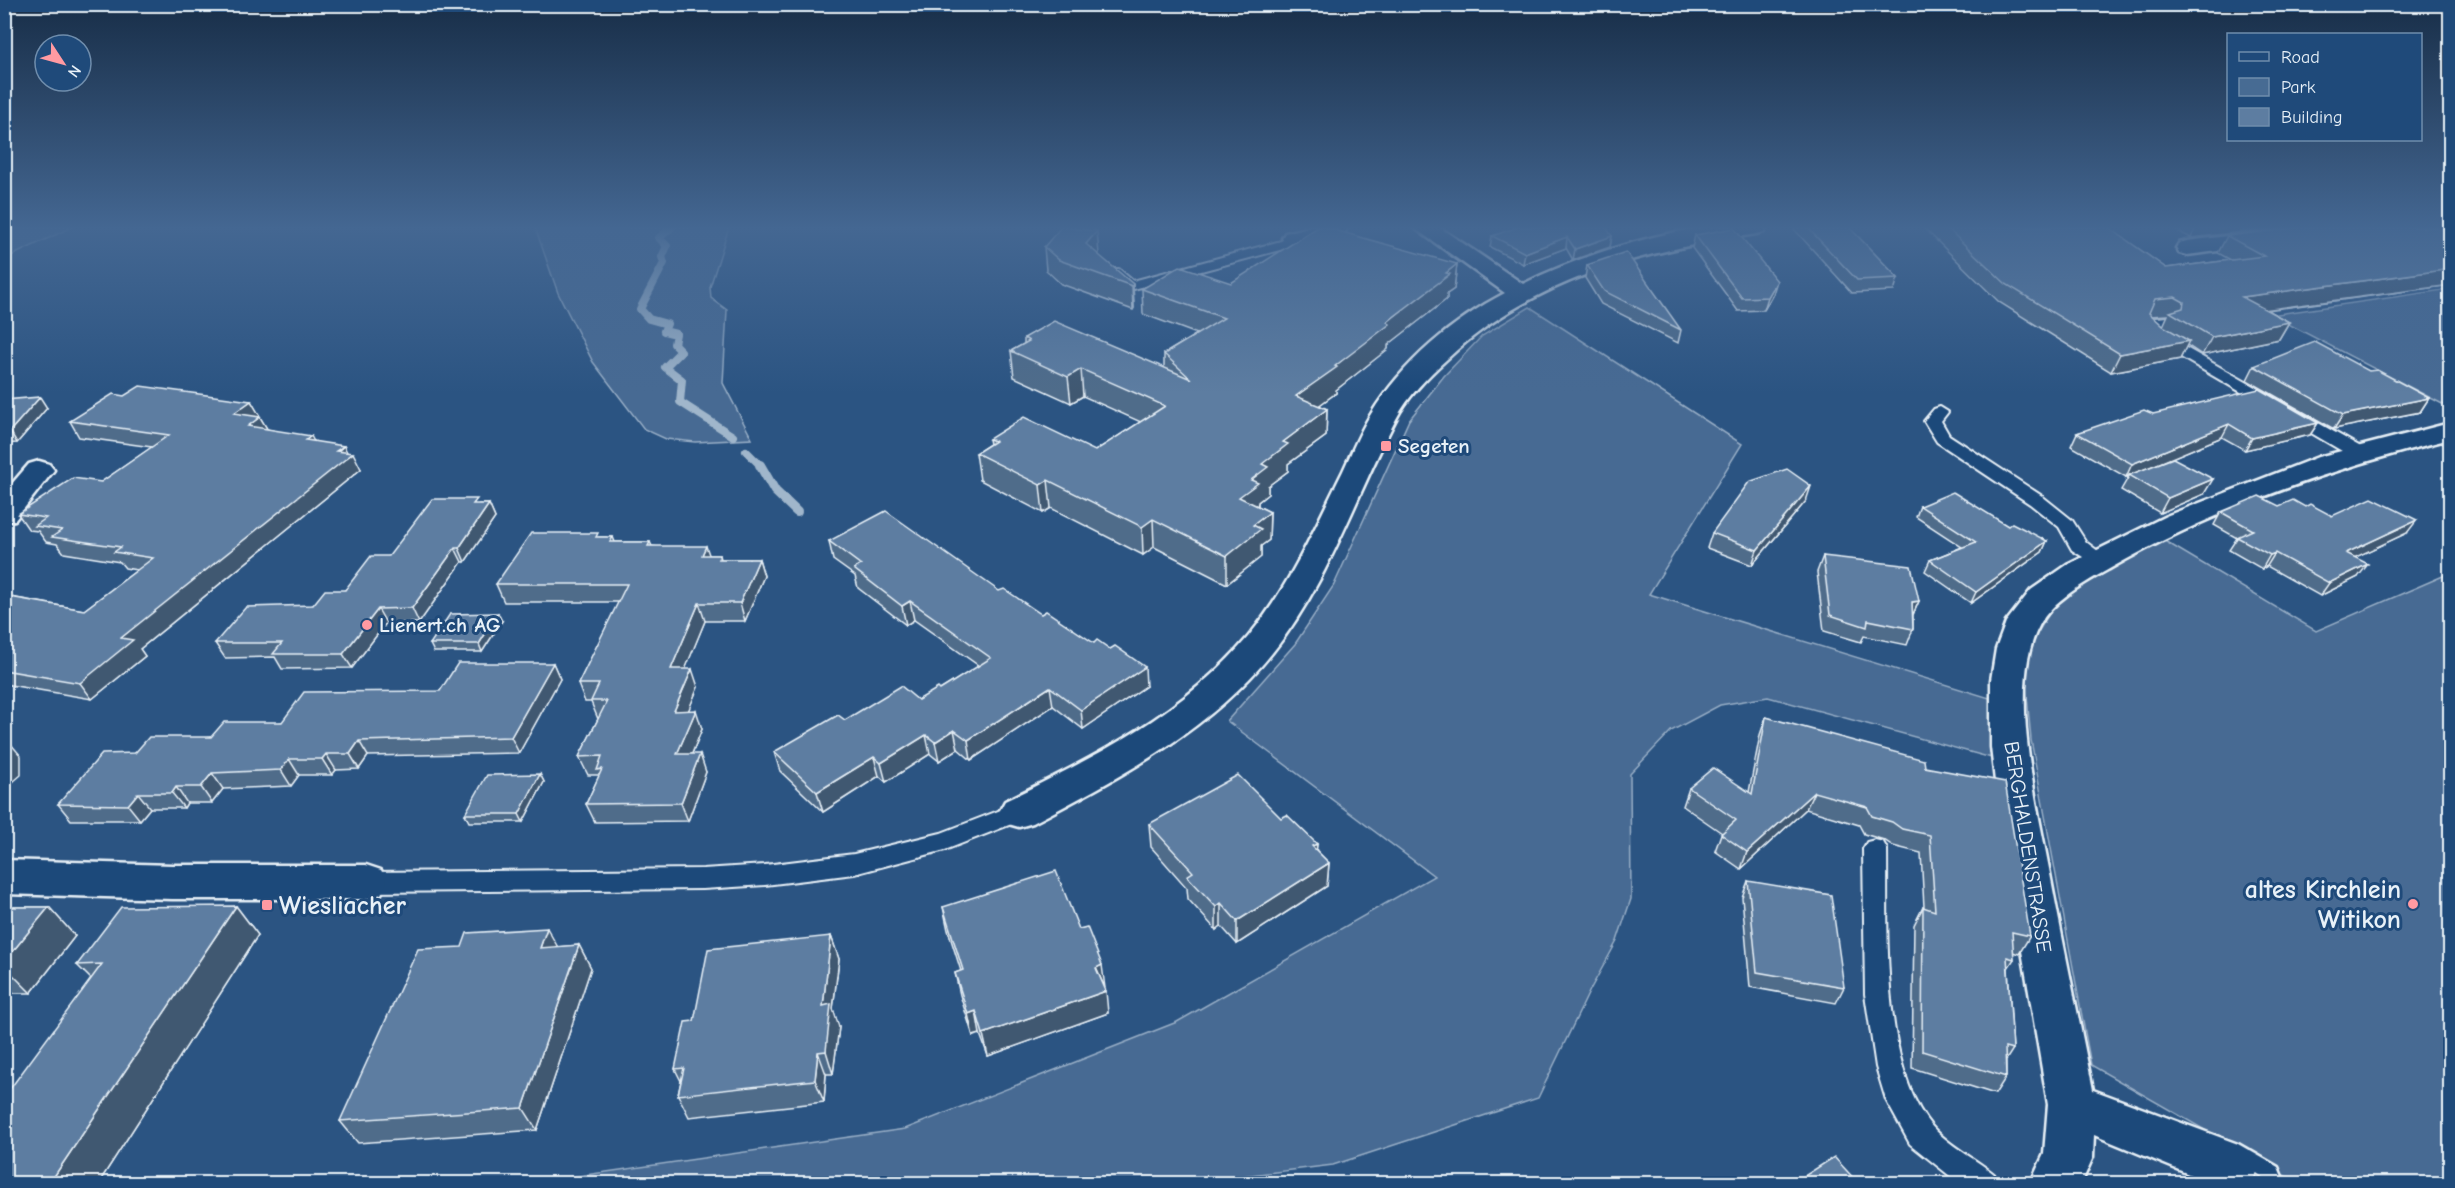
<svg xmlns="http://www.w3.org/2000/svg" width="2455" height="1188" viewBox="0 0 2455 1188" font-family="'Comic Neue',sans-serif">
<rect width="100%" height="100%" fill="#2b5482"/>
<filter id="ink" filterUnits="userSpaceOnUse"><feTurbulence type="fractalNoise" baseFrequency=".0167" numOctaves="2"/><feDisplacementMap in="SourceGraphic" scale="12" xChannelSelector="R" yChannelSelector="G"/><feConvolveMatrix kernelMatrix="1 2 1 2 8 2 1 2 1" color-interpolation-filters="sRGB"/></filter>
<g filter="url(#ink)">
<g fill="#476b93" stroke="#98aec6" stroke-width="1.5">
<path d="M5 227H72L5 259Z"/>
<path d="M535 227H729L710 287 711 298 727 310 723 383 752 439 695 442 666 439 644 429 593 362 558 293Z"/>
<path d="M2450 289V408L2271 315Z"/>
<path d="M1530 307 1742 444 1649 594 1993 699 1999 760 1768 697 1720 705 1671 731 1630 774 1631 899 1617 941 1590 990 1538 1098 1333 1165 1186 1183 523 1184 905 1129 1177 1022 1434 876 1227 721 1295 644 1334 585 1409 420 1444 376 1482 336Z"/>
<path d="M2163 540 2316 631 2450 573V1183H2298L2091 1065 2031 740 2025 674 2035 637 2057 601 2113 566Z"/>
</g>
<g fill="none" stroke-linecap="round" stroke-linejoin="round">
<g stroke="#a0b6cb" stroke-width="8">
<path d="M672 227 659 238 667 246 662 257 664 263 640 309 649 319 667 324 664 331 676 334 674 344 681 351 665 367 682 380 680 402 733 436"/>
<path d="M746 451 761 466"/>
</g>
<path stroke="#a0b6cb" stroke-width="10" d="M760 465 775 491 797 512"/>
<g stroke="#e8f1f8" stroke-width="4">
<g id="lane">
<path d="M1293 234 1300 238 1291 247 1130 290 1125 289 1107 272 1109 269H1119L1133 281 1281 241Z"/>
<path d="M2167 317 2174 321 2172 324 2157 328 2165 336 2366 450 2369 454 2366 458H2354L2155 342 2142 329 2147 319Z"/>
<path d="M1940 407 1948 412 1941 421 1949 435 2042 496 2072 520 2086 542 2110 560 2108 564H2094L2072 550 2059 527 2030 504 1937 442 1924 421 1934 409Z"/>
<path d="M1019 803 1027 806 1031 812 1027 818 945 850 854 874 765 885 703 889 366 892 357 889 354 882 357 875 366 872 703 869 765 865 854 854 941 833Z"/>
<path d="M1875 840 1883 842 1887 849C1888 927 1881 1054 1926 1119 1942 1142 1973 1157 1994 1174L1999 1184H1960L1910 1144 1886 1100 1876 1067 1865 994 1863 849 1867 842Z"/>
</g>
</g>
<g stroke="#e8f1f8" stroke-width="5">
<g id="street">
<path d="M1310 227H1348L1345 232 1293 245 1285 243 1282 238 1285 233Z"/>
<path d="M1413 227H1439L1523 284C1572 259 1658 231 1712 227 1730 226 1749 227 1767 227L1764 232 1756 234C1644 251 1531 279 1447 359 1428 376 1408 396 1396 419 1355 497 1328 584 1272 653 1209 731 1120 777 1033 823L1019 827 1005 823 999 812 1005 801C1093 758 1184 713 1248 637 1289 588 1315 527 1343 471 1352 452 1360 431 1371 414 1402 363 1453 320 1505 293Z"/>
<path d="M2298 227H2361L2358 232 2350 234 2187 255 2179 253 2176 248 2179 243 2187 241Z"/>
<path d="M2450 423V439C2333 468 2217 508 2111 568 2086 582 2052 600 2039 626 2006 688 2039 812 2051 879 2064 949 2079 1019 2093 1090L2238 1144 2278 1167 2285 1184H2213L2094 1135 2093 1157 2081 1184H2030L2044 1154 2048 1104 1999 815 1991 747V680L1996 649 2006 622 2031 590 2067 565 2166 516 2318 457Z"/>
<path d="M39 461 49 464 54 470 15 520 4 522V493L29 464Z"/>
<path d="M4 860 172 865H366L381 870 387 882 381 894 366 899H172L4 894Z"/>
</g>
</g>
<use href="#lane" fill="#1f4a7a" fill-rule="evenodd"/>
<use href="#street" fill="#1f4a7a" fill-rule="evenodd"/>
</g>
<g fill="#506c8a" stroke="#e8f1f8" stroke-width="1.5" fill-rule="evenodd">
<path d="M1792 227H1849L1898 278 1894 291 1852 293Z"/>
<path d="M1923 227H2108L2166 268 2231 260 2218 253 2227 236 2451 232V285L2267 310 2289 322 2279 339 2202 355 2187 345 2180 359 2111 372 1999 302ZM2167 315H2168L2163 326 2152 316Z"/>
<path d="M2170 227H2281L2191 238Z"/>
<path d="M1097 231 1098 255 1133 284 1134 308 1133 310 1061 284 1046 270 1044 247Z"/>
<path d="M1695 235 1773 294 1764 310 1738 311 1692 248Z"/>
<path d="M1492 236H1612L1610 247 1573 260 1566 248 1523 264 1490 247Z"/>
<path d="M1457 264 1454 289 1447 294V299L1388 345V349L1336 390V393L1319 405 1327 409 1326 436 1288 464V471L1268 486V494L1258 502V506L1270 512 1269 540 1261 546V557L1227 584 1154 547 1143 555 1051 508 1043 513 980 480 976 453 990 444 989 439 1095 451 1141 422 1083 396 1071 403 1014 377 1011 351 1024 344V338L1164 368V354L1197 334 1143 314 1142 289 1231 283Z"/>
<path d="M1587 265 1681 330 1678 343 1601 304 1585 278Z"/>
<path d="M2254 366 2369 371 2429 398 2420 412 2334 429 2247 380Z"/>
<path d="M124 396 251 401 259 416 267 429 314 441 347 453 361 469 140 649 145 656 92 699 4 684V596L84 610 137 570 125 568 120 562 64 553 57 544 46 542 38 531 29 530 18 514 101 482 152 447 79 437 70 421Z"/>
<path d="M4 400 47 408 17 443 4 444Z"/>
<path d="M2153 414 2318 423 2310 435 2245 450 2222 437 2140 471 2204 494 2160 513 2121 490 2129 476 2126 477 2071 446 2077 433Z"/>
<path d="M1806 501 1752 565 1707 548 1712 533Z"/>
<path d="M479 504H489L495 518 465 562H462L419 623H386L352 668 282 669 275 657 225 658 215 643 313 605 345 590 389 556Z"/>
<path d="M1920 506 2008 526 2047 541 2042 552 1971 603 1925 571 1930 560 1962 547 1916 517Z"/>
<path d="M2279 506 2305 507 2332 516 2407 533 2355 557 2358 577 2320 596 2267 566 2262 569 2229 550 2237 538 2214 525 2221 512Z"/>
<path d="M599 537H613L615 542H650L652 546 709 555H720L721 559H759L764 576 745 621H705L685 669 698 687 688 711 702 729 692 754 706 772 688 821 595 822 586 804 599 776V775H588L579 757 598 719 591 702H585L578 684 619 602H504L496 584Z"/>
<path d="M829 541 999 591 1146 686 1083 729 1053 706 971 760 958 749 939 761 930 754 886 782 879 776 823 812 780 771 774 752 845 720 918 700 940 690 979 666 914 620 906 625 858 588 855 576 833 560Z"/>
<path d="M1823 556 1919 601 1913 615V629L1907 645 1864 636 1861 642 1824 631 1817 572Z"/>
<path d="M502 621 482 652H434L430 644Z"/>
<path d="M553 663 560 679 519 753 368 756 359 769 336 770 332 775H299L291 786 223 789 212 803H187L184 808H150L140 820H71L58 804 135 753 282 722 440 691Z"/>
<path d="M1766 717 1925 767 2030 936 2019 954 2013 952 2014 959 2008 968 2013 1049 2006 1060V1077L1995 1094 1912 1068 1914 925 1923 907H1924L1921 853 1893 846 1884 840 1864 834 1859 825 1806 809 1741 869 1715 851 1721 834 1722 833 1683 806 1689 788 1749 792 1760 735Z"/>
<path d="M540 774 544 782 523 822H469L465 814Z"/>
<path d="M1281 818 1317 844 1316 850 1329 863 1327 886 1237 944 1221 926 1216 930 1188 899 1187 888 1151 847 1149 824Z"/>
<path d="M1748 881 1844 987 1836 1003 1750 987 1742 897Z"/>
<path d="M236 906 258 935 98 1184H4L91 979 77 965Z"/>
<path d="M4 907H49L75 936 31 993H6L4 996Z"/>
<path d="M943 907 1079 929 1104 988 1108 1013 988 1056 980 1034 973 1036 960 995 955 973 961 971 948 930Z"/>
<path d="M831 936 839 959 833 1009 839 1027 833 1074H826L824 1102 689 1117 678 1095 681 1081 675 1069 694 1021Z"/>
<path d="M579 945 591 968 537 1130 358 1143 340 1121 557 947Z"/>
</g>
<g fill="#415871" stroke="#e8f1f8" stroke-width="1.5">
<path d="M1679 227H1699L1678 230Z"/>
<path d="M2196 227H2281L2191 238Z"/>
<path d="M1097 231 1099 254 1088 268 1086 244Z"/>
<path d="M1612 236 1610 247 1573 260 1575 249Z"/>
<path d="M1567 237 1566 248 1523 264 1525 253Z"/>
<path d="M1457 264 1454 289 1447 294V299L1388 345V349L1336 390V393L1295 423 1296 396 1335 366Z"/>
<path d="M2451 269V285L2233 314 2242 297Z"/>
<path d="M1777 281 1773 294 1764 310 1768 297Z"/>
<path d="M1133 284 1134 308 1133 310 1132 286Z"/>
<path d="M2289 322 2279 339 2202 355 2212 337Z"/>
<path d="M2189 341 2180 359 2111 372 2120 354Z"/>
<path d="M1081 369 1083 396 1071 403 1068 377Z"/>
<path d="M40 397 47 408 17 443 10 431Z"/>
<path d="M2429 398 2420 412 2334 429 2343 415Z"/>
<path d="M251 401 260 416 242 429 234 413Z"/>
<path d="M1327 409 1326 436 1288 464V471L1268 486V494L1258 502 1257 510 1239 497 1262 464 1283 442Z"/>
<path d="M260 417 269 432 248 426Z"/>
<path d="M2318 423 2310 435 2245 450 2252 438Z"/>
<path d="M2229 424 2222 437 2126 477 2132 464Z"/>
<path d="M311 436 319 451 306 440Z"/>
<path d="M344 446 349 456 353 453 361 469 140 649 145 656 92 699 80 683 121 638Z"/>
<path d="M2213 479 2204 494 2160 513 2168 498Z"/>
<path d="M1048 480 1051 508 1043 513 1040 485Z"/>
<path d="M1811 486 1806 501 1752 565 1757 550Z"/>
<path d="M489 504 495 518 465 562 459 548Z"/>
<path d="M1270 512 1269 540 1261 546V557L1227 584V556L1253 525Z"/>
<path d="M1153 519 1154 547 1143 555 1142 527Z"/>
<path d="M2417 520 2407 533 2337 566 2346 553Z"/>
<path d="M2047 541 2042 552 1971 603 1976 592Z"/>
<path d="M706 546 712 563 702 555Z"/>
<path d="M455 548 462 562 419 623 412 608Z"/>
<path d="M2275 553 2267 566 2262 569 2270 555Z"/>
<path d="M759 559 764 576 745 621 740 603Z"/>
<path d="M2368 564 2358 577 2320 596 2329 583Z"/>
<path d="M910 601 914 620 906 625 902 606Z"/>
<path d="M1919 601 1912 616V602Z"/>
<path d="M699 603 705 621 678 687 671 669Z"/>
<path d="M378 609 386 623 352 668 343 654Z"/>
<path d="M498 613 502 621 482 652 479 644Z"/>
<path d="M553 663 560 679 519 753 511 737Z"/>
<path d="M1145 667 1146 686 1083 729 1081 710Z"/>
<path d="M692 669 698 687 681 729 674 711Z"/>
<path d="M1050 687 1053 706 971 760 968 740Z"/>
<path d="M696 710 702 729 684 773 677 754Z"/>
<path d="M954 730 958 749 939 761 935 742Z"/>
<path d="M926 735 930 754 886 782 881 763Z"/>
<path d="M4 736 21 756V775L7 787 10 791 4 795Z"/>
<path d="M359 741 368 756 359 769 350 754Z"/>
<path d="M326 754 336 770 332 775 322 759Z"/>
<path d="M700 754 706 772 688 821 681 803Z"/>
<path d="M874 757 879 776 823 812 817 792Z"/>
<path d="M289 759 299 775 291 786 281 770Z"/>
<path d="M212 773 223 789 212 803 201 787Z"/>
<path d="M540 774 544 782 523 822 519 814Z"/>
<path d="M176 787 187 803 184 808 172 793Z"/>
<path d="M1814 792 1806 809 1741 869 1747 852Z"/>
<path d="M138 793 150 808 140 820 128 805Z"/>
<path d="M1317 844 1315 866 1312 846Z"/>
<path d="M1329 863 1327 886 1237 944V921Z"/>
<path d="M1221 903V926L1216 930V907Z"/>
<path d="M236 906 258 935 98 1184H49Z"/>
<path d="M49 907 75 936 31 993 4 966V962Z"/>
<path d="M547 928 560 951 540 948Z"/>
<path d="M831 936 839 959 833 1009 839 1027 833 1074 826 1051 823 1006Z"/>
<path d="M579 945 591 968 537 1130 523 1108Z"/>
<path d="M1102 965 1105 988 1096 968Z"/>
<path d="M1106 991 1108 1013 988 1056 983 1034Z"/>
<path d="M976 1011 980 1034 973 1036 968 1014Z"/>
<path d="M818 1052 826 1074 824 1102 815 1080Z"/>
</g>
<g fill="#5d7da1" stroke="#e8f1f8" stroke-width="1.5">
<path d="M1061 227 1097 231 1086 244 1133 284 1132 286 1059 260 1044 247Z"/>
<path d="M1318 227H1324L1457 264 1446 273 1450 274 1387 322 1390 324 1335 366 1337 367 1296 396 1327 409 1283 442 1288 444 1262 464 1268 467 1251 480 1258 483 1239 497 1270 512 1253 525 1261 529 1227 556 1153 519 1142 527 1048 480 1040 485 976 453 995 441 989 439 1024 417 1095 451 1165 406 1081 369 1068 377 1011 351 1029 341 1024 338 1054 321 1191 379 1164 354 1224 318 1142 289 1180 266 1231 283Z"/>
<path d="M1518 227H1606L1612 236 1575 249 1567 237 1525 253 1492 236Z"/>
<path d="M1807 227H1849L1898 278 1857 280Z"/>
<path d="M1946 227H2108L2166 268 2264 256 2227 236 2303 227H2436L2447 232H2451V269L2242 297 2289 322 2212 337 2170 312 2183 308 2184 302 2175 297 2155 299 2149 313 2163 326 2189 341 2120 354 2006 284Z"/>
<path d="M1734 228 1777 281 1768 297 1742 298 1695 235Z"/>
<path d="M1626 252 1681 330 1604 291 1587 265Z"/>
<path d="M2315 342 2369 371 2377 370 2429 398 2343 415 2254 366Z"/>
<path d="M140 386 251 401 234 413 260 417 248 426 311 436 306 440 344 446 336 451 353 453 121 638 133 640 80 683 4 670V596L84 610 153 558 114 552 121 547 52 537 62 530 35 526 46 518 18 514 73 478 101 482 169 435 70 421 113 394 124 396Z"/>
<path d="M2259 389 2318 423 2252 438 2229 424 2132 464 2077 433 2144 410 2153 414Z"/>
<path d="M40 397 10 431 4 432V400Z"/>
<path d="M2173 458 2213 479 2168 498 2129 475Z"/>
<path d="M1787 469 1811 486 1757 550 1712 533 1749 482Z"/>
<path d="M1953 492 2008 526 2012 523 2047 541 1976 592 1930 560 1976 542 1920 506Z"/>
<path d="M2259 496 2279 506 2293 500 2305 507 2310 504 2332 516 2372 498 2417 520 2346 553 2368 564 2329 583 2275 553 2270 555 2237 537 2253 530 2221 512Z"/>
<path d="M432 499H477L473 504H489L459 548H455L412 608 378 609 343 654H273L282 643H215L246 607 313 605 325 590H345L371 556H389Z"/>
<path d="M886 511 999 591 1004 589 1041 614 1046 611 1094 643 1097 640 1110 649 1115 646 1145 667 1081 710 1050 687 968 740 954 730 935 742 926 735 881 763 874 757 817 792 774 752 838 715 845 720 901 686 918 700 938 688 940 690 991 658 910 601 902 606 854 569 861 565 829 541Z"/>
<path d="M531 533H598L596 537H613L610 542H650L648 546H706L702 555H720L718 559H759L740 603H699L671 669H692L674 711 696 710 677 754H700L681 803 586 804 602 769 597 770 602 756 579 757 607 701H591L599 684H578L627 584H496Z"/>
<path d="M1823 556 1911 566 1919 601 1912 602 1913 629 1868 620 1867 627 1830 615Z"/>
<path d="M498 613 479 644H430L450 614Z"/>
<path d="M458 663H553L511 737 359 741 350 754H326L322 759H289L281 770 212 773 201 787H176L172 793H138L128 805 58 804 102 754 135 753 149 737H211L224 722H282L304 692 440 691Z"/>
<path d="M1766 717 1924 760 1925 767 2005 782 2030 936 2012 932 2014 959 2007 957 2013 1049 2005 1047 2006 1077 1922 1051 1923 907 1935 911 1930 835 1902 829 1892 822 1872 816 1867 807 1814 792 1747 852 1721 834 1736 820 1689 788 1713 768 1752 794Z"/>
<path d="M540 774 519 814H465L487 775Z"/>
<path d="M1238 775 1281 818 1287 815 1317 844 1312 846 1329 863 1237 921 1221 903 1216 907 1187 876 1193 872 1149 824Z"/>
<path d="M1056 871 1079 929 1087 927 1102 965 1096 968 1106 991 983 1034 976 1011 968 1014 955 973 963 970 943 907Z"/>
<path d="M1748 881 1831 895 1844 987 1757 972Z"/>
<path d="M236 906 49 1184H4V1097L102 964 77 965 121 907Z"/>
<path d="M4 907H49L4 962Z"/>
<path d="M547 928 540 948 579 945 523 1108 340 1121 418 949 462 947 467 933Z"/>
<path d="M831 936 823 1006 831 1004 826 1051 818 1052 815 1080 678 1095 684 1068 675 1069 685 1022 694 1021 708 949Z"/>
<path d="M1834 1157 1859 1184H1792Z"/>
<path d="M2257 1174 2271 1184H2250Z"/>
</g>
</g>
<linearGradient id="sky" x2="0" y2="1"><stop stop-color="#182e48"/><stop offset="0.58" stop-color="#446792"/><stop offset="1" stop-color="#446792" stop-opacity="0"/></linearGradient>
<rect width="2455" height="393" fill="url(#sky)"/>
<g fill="#ff9aa2" stroke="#1f4a7a" stroke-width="2">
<rect x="1380" y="440" width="12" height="12" rx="3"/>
<circle cx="367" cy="625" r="6"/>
<circle cx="2413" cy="904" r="6"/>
<rect x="261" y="899" width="12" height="12" rx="3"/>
</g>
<g text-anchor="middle" stroke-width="6" stroke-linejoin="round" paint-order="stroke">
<g font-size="21" font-weight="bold" fill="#e8f1f8" stroke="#1f4a7a" text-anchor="start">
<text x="1398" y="453">Segeten</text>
<text x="379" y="632">Lienert.ch AG</text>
</g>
<g font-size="21" fill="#e8f1f8" stroke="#1f4a7a">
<text transform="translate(2028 847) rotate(81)" y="7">BERGHALDENSTRASSE</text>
</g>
<g font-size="26" font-weight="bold" fill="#e8f1f8" stroke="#1f4a7a" text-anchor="end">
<text x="2401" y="898">altes Kirchlein<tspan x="2401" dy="30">Witikon</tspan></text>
<text x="279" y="914" text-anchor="start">Wiesliacher</text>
</g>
</g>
<rect width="2455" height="1188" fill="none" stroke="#1f4a7a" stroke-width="24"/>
<rect x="12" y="12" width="2431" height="1164" fill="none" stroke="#e8f1f8" stroke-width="2" filter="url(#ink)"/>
<rect x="2227" y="33" width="195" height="108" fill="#1f4a7a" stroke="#6f8dac" stroke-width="1.5"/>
<rect x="2239" y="52" width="30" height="9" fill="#1f4a7a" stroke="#6f8dac" stroke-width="1.5"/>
<text x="2281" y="63" font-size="18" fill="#e8f1f8">Road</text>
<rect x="2239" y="78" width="30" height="18" fill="#476b93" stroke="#6f8dac" stroke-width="1.5"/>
<text x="2281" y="93" font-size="18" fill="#e8f1f8">Park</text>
<rect x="2239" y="108" width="30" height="18" fill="#5d7da1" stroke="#6f8dac" stroke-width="1.5"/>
<text x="2281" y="123" font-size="18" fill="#e8f1f8">Building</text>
<g transform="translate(63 63) rotate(126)"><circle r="28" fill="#1f4a7a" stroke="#6f8dac" stroke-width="1.5"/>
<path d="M0-4.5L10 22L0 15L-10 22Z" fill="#ff9aa2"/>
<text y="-9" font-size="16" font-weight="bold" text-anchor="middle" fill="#e8f1f8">N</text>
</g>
</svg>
